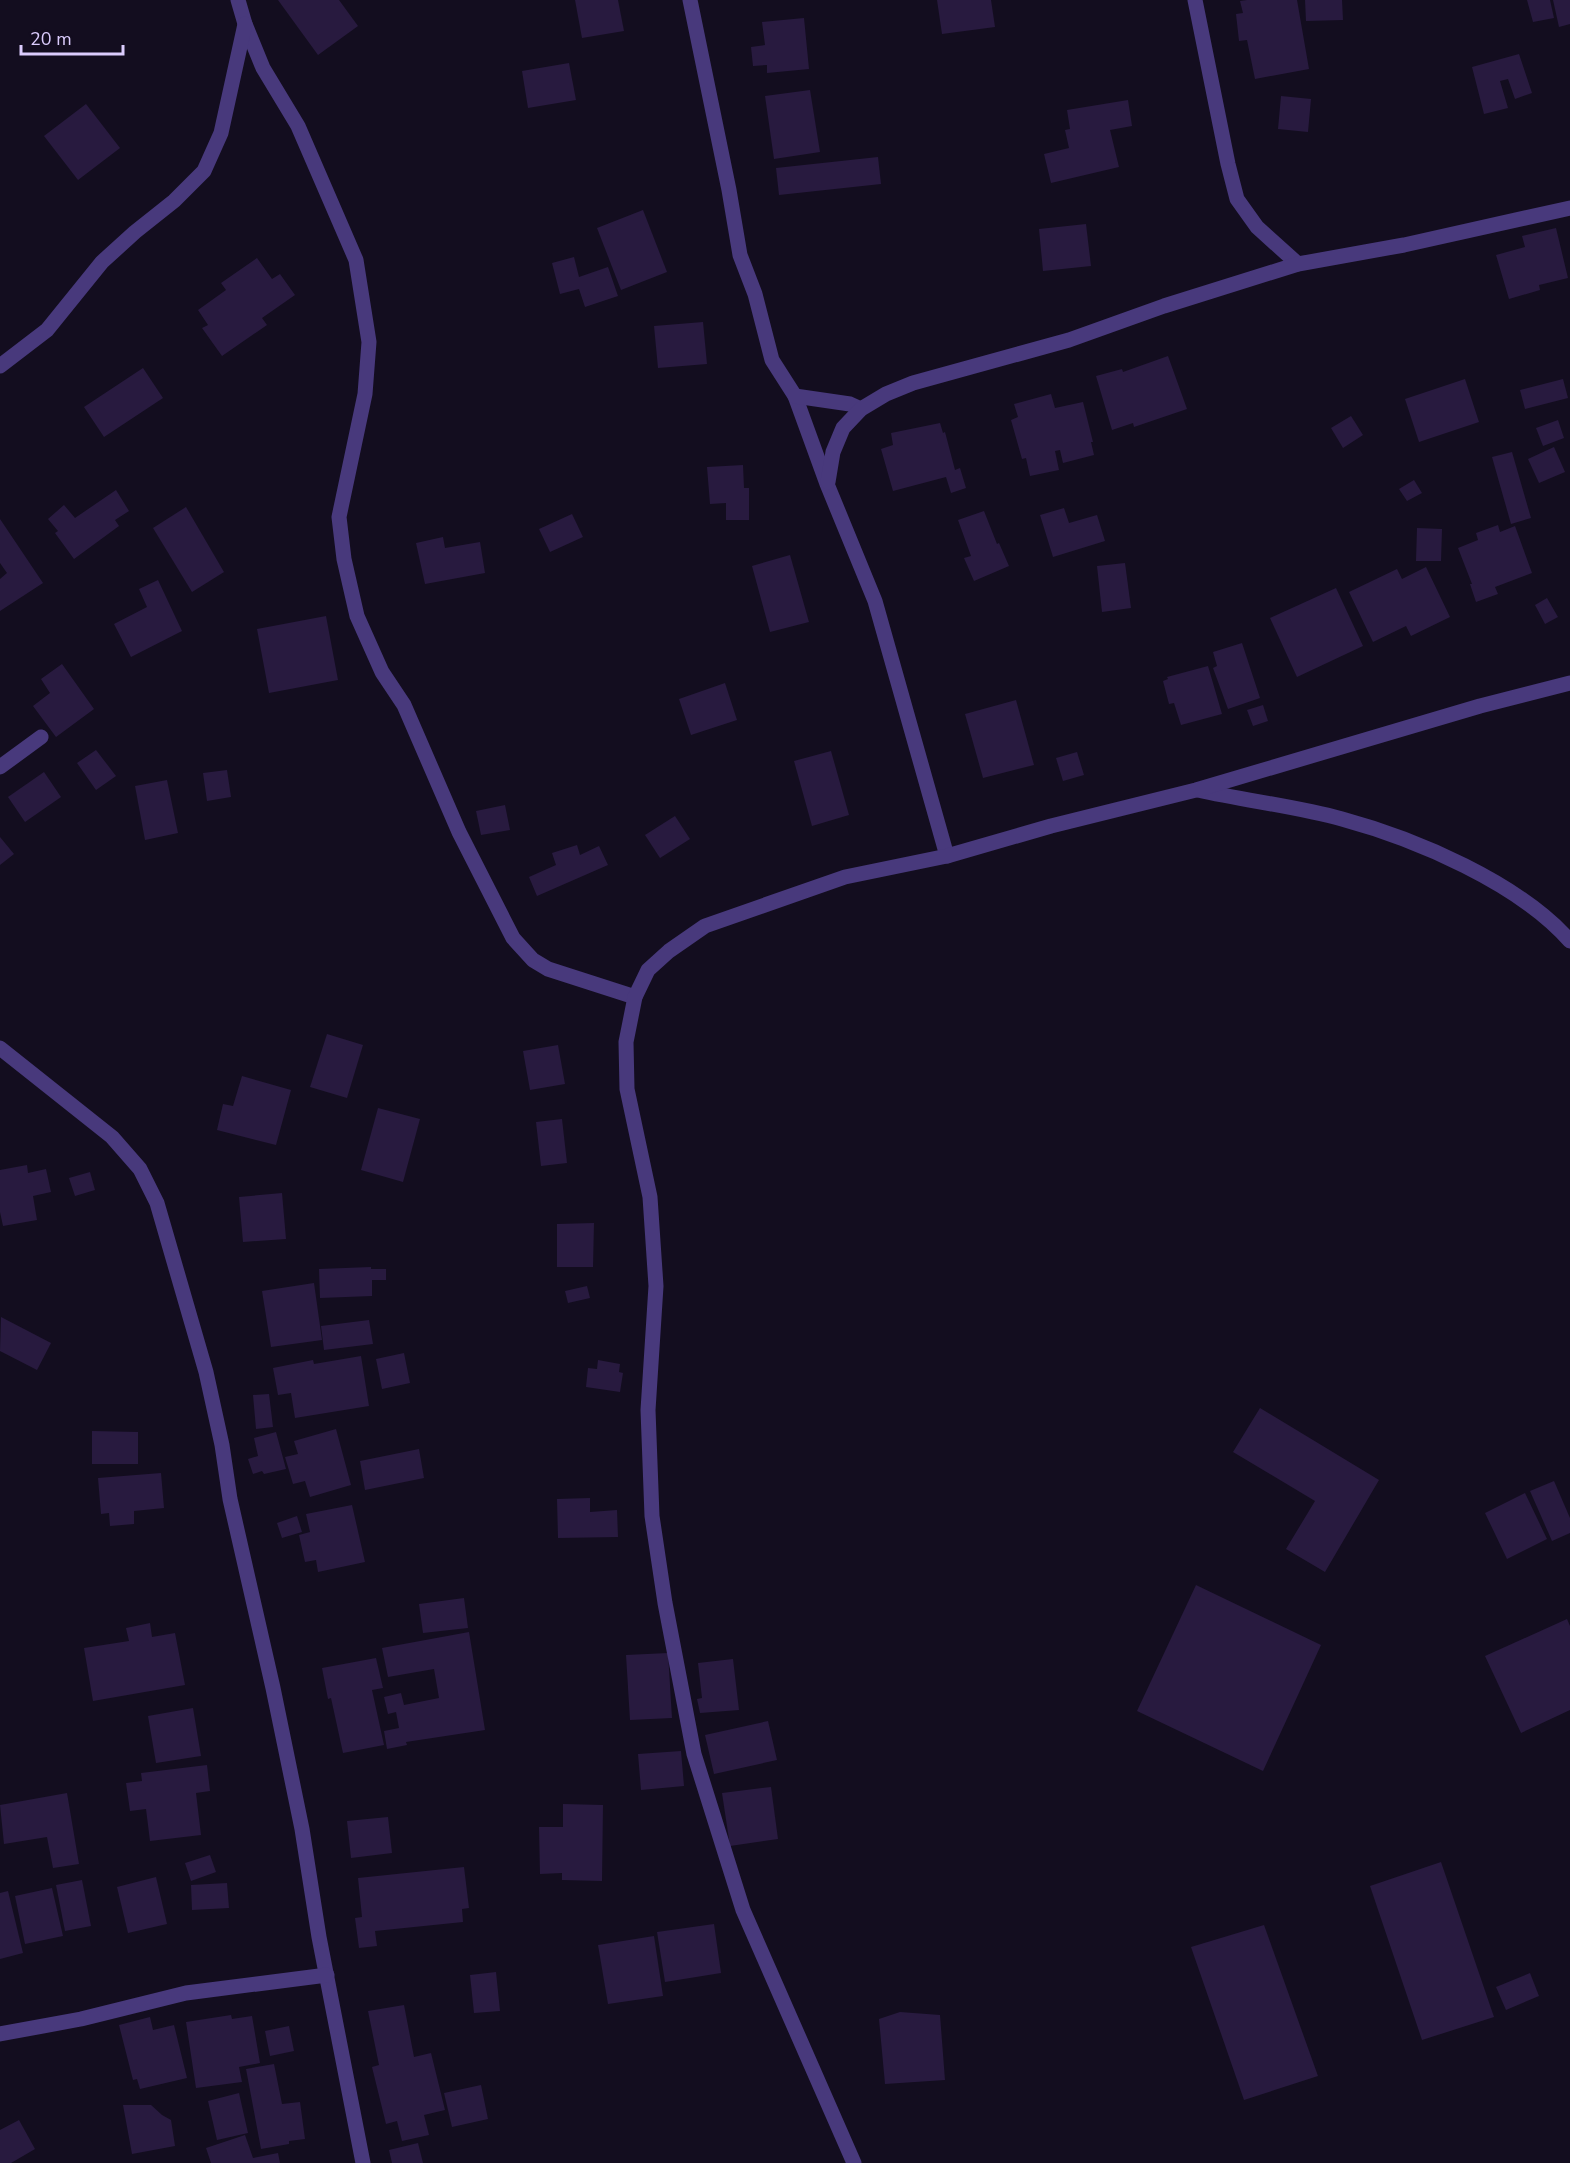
<svg xmlns="http://www.w3.org/2000/svg" width="1570" height="2163" viewBox="0 0 1570 2163" font-family="'Nunito Sans',sans-serif">
<rect width="100%" height="100%" fill="#130d1f"/>
<g fill="#281a3f">
<path d="M278 0H339L358 26 318 55Z"/>
<path d="M575 0H618L624 31 582 38Z"/>
<path d="M937 0H991L995 27 942 34Z"/>
<path d="M1247 0H1297L1309 69 1255 79 1247 40 1239 41 1236 14 1243 13 1240 1Z"/>
<path d="M1305 0H1342L1343 20 1306 21Z"/>
<path d="M1527 0H1550L1554 18 1533 22Z"/>
<path d="M1553 0H1570V24L1559 27Z"/>
<path d="M804 18 809 69 767 73V65L753 66 751 47 765 45 762 22Z"/>
<path d="M1519 54 1532 93 1515 99 1508 79 1500 81 1508 108 1484 114 1472 67Z"/>
<path d="M569 63 576 100 528 108 522 71Z"/>
<path d="M810 90 820 152 774 159 765 96Z"/>
<path d="M1281 96 1311 99 1308 132 1278 129Z"/>
<path d="M1128 100 1132 126 1110 130 1119 167 1051 183 1044 154 1069 148 1065 130 1070 129 1067 110Z"/>
<path d="M86 104 120 148 78 180 44 136Z"/>
<path d="M878 157 881 184 779 195 776 168Z"/>
<path d="M643 210 667 272 621 290 597 228Z"/>
<path d="M1086 224 1091 266 1043 271 1039 229Z"/>
<path d="M1556 228 1568 278 1539 285 1540 290 1509 299 1496 255 1525 247 1522 236Z"/>
<path d="M574 257 579 277 608 267 618 296 585 307 579 289 560 294 552 263Z"/>
<path d="M257 258 272 279 280 274 295 295 262 318 267 325 222 356 202 328 208 325 198 310 226 290 221 283Z"/>
<path d="M703 322 707 364 658 368 654 326Z"/>
<path d="M1168 356 1187 409 1134 427 1133 423 1112 430 1096 376 1122 369 1123 372Z"/>
<path d="M143 368 163 398 104 437 84 407Z"/>
<path d="M1465 379 1479 422 1419 442 1405 399Z"/>
<path d="M1563 379 1568 398 1525 409 1520 390Z"/>
<path d="M1051 394 1055 408 1083 402 1093 442H1091L1094 455 1063 463 1060 450 1055 451 1059 470 1030 476 1026 458 1022 459 1011 420 1018 417 1014 404Z"/>
<path d="M1351 416 1363 435 1343 448 1331 428Z"/>
<path d="M1558 420 1564 438 1543 446 1536 428Z"/>
<path d="M940 423 943 433 945 432 955 470 960 468 966 488 951 493 946 477 893 491 881 449 893 445 891 433Z"/>
<path d="M1554 447 1565 472 1539 483 1528 459Z"/>
<path d="M1512 452 1531 518 1511 524 1492 457Z"/>
<path d="M743 465 744 488H749V520H726V503L710 504 707 467Z"/>
<path d="M1414 480 1422 493 1407 501 1399 489Z"/>
<path d="M116 490 129 511 115 520 119 526 74 559 55 533 58 531 48 519 64 505 75 518Z"/>
<path d="M186 507 224 572 192 592 153 528Z"/>
<path d="M1064 508 1069 523 1097 515 1105 541 1053 557 1040 515Z"/>
<path d="M984 511 997 544 999 543 1009 566 974 581 964 558 971 556 958 520Z"/>
<path d="M572 514 583 537 550 552 539 529Z"/>
<path d="M0 519 43 583 0 611V579L7 573 0 563Z"/>
<path d="M1498 525 1500 532 1515 526 1532 573 1495 587 1498 594 1476 602 1470 584H1472L1458 548 1478 540 1476 533Z"/>
<path d="M1417 528 1442 529 1441 561H1416Z"/>
<path d="M443 537 445 548 480 542 485 573 425 584 416 543Z"/>
<path d="M790 555 809 622 770 632 752 566Z"/>
<path d="M1125 563 1131 608 1102 612 1097 566Z"/>
<path d="M1426 567 1450 617 1411 636 1406 626 1373 642 1349 592 1397 569 1402 579Z"/>
<path d="M158 580 182 631 131 657 114 624 147 607 139 589Z"/>
<path d="M1336 588 1363 646 1297 677 1270 618Z"/>
<path d="M1547 598 1558 617 1545 624 1535 605Z"/>
<path d="M326 616 338 680 269 693 257 629Z"/>
<path d="M1242 643 1260 698 1228 709 1213 668 1217 666 1213 652Z"/>
<path d="M62 664 94 709 56 737 33 706 50 693 41 679Z"/>
<path d="M1208 666 1222 714 1181 725 1174 703 1169 704 1163 681 1168 679 1167 677Z"/>
<path d="M725 683 737 720 691 735 679 699Z"/>
<path d="M1016 700 1034 765 983 778 965 714Z"/>
<path d="M1263 705 1268 721 1253 726 1247 710Z"/>
<path d="M96 750 116 776 96 790 77 763Z"/>
<path d="M831 751 849 815 812 826 794 761Z"/>
<path d="M1077 752 1084 775 1063 781 1056 758Z"/>
<path d="M227 770 231 797 207 801 203 773Z"/>
<path d="M44 772 61 797 25 822 8 797Z"/>
<path d="M167 780 178 833 145 840 135 786Z"/>
<path d="M505 805 510 830 481 835 476 811Z"/>
<path d="M675 816 690 839 660 858 645 835Z"/>
<path d="M0 837 14 854 0 865Z"/>
<path d="M577 845 580 855 599 846 608 865 537 896 529 877 556 865 552 853Z"/>
<path d="M327 1034 363 1045 347 1098 310 1087Z"/>
<path d="M558 1045 565 1084 530 1090 523 1051Z"/>
<path d="M242 1076 291 1090 276 1145 217 1130 223 1104 233 1106Z"/>
<path d="M378 1108 420 1119 403 1182 361 1170Z"/>
<path d="M562 1119 567 1163 541 1166 536 1122Z"/>
<path d="M27 1165 28 1173 46 1169 51 1192 33 1196 37 1220 3 1226 0 1212V1170Z"/>
<path d="M90 1172 95 1190 75 1196 69 1178Z"/>
<path d="M282 1193 286 1239 243 1242 239 1197Z"/>
<path d="M594 1223 593 1267H557V1224Z"/>
<path d="M371 1267V1269H386V1280H372V1296L320 1298 319 1269Z"/>
<path d="M314 1283 322 1340 271 1347 262 1291Z"/>
<path d="M587 1286 590 1298 568 1303 565 1291Z"/>
<path d="M1 1317 51 1343 37 1370 0 1351Z"/>
<path d="M369 1320 373 1344 324 1350 321 1326Z"/>
<path d="M404 1353 410 1383 382 1389 376 1359Z"/>
<path d="M361 1356 369 1406 295 1418 291 1393 278 1395 273 1368 313 1360 314 1364Z"/>
<path d="M598 1360 620 1364 619 1372 623 1373 620 1392 586 1387 588 1368 597 1369Z"/>
<path d="M269 1394 273 1427 256 1429 253 1395Z"/>
<path d="M1260 1408 1379 1480 1325 1572 1286 1549 1315 1501 1233 1452Z"/>
<path d="M336 1429 351 1485 310 1497 305 1481 293 1484 285 1457 298 1454 294 1441Z"/>
<path d="M92 1431 138 1432V1464H92Z"/>
<path d="M276 1432 286 1469 264 1474 262 1471 253 1474 248 1459 258 1456 254 1438Z"/>
<path d="M419 1449 424 1478 365 1490 360 1461Z"/>
<path d="M161 1473 164 1508 134 1511V1524L110 1526 109 1513 101 1514 98 1478Z"/>
<path d="M1554 1481 1570 1518V1533L1552 1541 1530 1491Z"/>
<path d="M1525 1493 1547 1539 1507 1559 1485 1513Z"/>
<path d="M590 1498V1512L617 1510 618 1537 558 1538 557 1499Z"/>
<path d="M352 1505 365 1562 318 1572 316 1560 305 1562 299 1535 310 1532 306 1514Z"/>
<path d="M297 1516 302 1532 282 1538 277 1523Z"/>
<path d="M1196 1585 1321 1645 1263 1771 1137 1711Z"/>
<path d="M464 1598 468 1628 423 1633 419 1604Z"/>
<path d="M1567 1619 1570 1626V1710L1521 1733 1485 1656Z"/>
<path d="M150 1623 152 1637 175 1633 185 1685 93 1701 84 1648 129 1641 126 1628Z"/>
<path d="M469 1632 485 1730 406 1742 407 1745 387 1749 384 1731 399 1728 396 1712 388 1714 384 1697 401 1693 404 1705 439 1698 434 1669 388 1677 382 1648Z"/>
<path d="M668 1653 672 1718 630 1720 626 1655Z"/>
<path d="M376 1658 383 1688 372 1690 384 1745 343 1753 331 1698 328 1699 322 1668Z"/>
<path d="M733 1659 739 1710 700 1713 697 1699 702 1698 698 1663Z"/>
<path d="M193 1708 201 1756 156 1763 148 1716Z"/>
<path d="M768 1721 777 1760 714 1774 705 1735Z"/>
<path d="M681 1751 684 1786 641 1790 638 1754Z"/>
<path d="M207 1765 210 1791 196 1793 201 1835 150 1841 146 1809 130 1811 126 1783 142 1781 141 1773Z"/>
<path d="M771 1787 778 1839 730 1846 722 1793Z"/>
<path d="M67 1793 79 1864 53 1868 47 1837 4 1844 0 1805Z"/>
<path d="M563 1804 603 1805 602 1881 562 1880V1873L540 1874 539 1827H563Z"/>
<path d="M388 1817 392 1853 351 1858 347 1821Z"/>
<path d="M210 1855 216 1872 191 1881 185 1863Z"/>
<path d="M1441 1862 1494 2017 1422 2040 1370 1886Z"/>
<path d="M464 1867 469 1908 462 1909 463 1922 375 1931 377 1946 359 1948 355 1918 362 1917 358 1878Z"/>
<path d="M156 1877 167 1924 128 1933 117 1887Z"/>
<path d="M82 1880 91 1926 65 1931 56 1885Z"/>
<path d="M227 1883 229 1908 192 1910 191 1885Z"/>
<path d="M52 1888 63 1936 25 1944 15 1896Z"/>
<path d="M8 1891 23 1953 0 1959V1893Z"/>
<path d="M714 1924 721 1973 665 1982 657 1932Z"/>
<path d="M1264 1925 1318 2076 1244 2100 1191 1947Z"/>
<path d="M654 1936 663 1996 608 2004 598 1945Z"/>
<path d="M496 1972 500 2011 474 2013 470 1975Z"/>
<path d="M1530 1973 1539 1996 1506 2010 1496 1987Z"/>
<path d="M404 2005 414 2057 431 2053 445 2110 424 2115 429 2135 402 2141 397 2121 386 2124 372 2067 379 2065 368 2011Z"/>
<path d="M900 2012 940 2015 945 2080 885 2084 879 2019Z"/>
<path d="M231 2015 232 2019 252 2016 260 2063 239 2067 242 2082 196 2088 186 2022Z"/>
<path d="M150 2017 153 2030 174 2025 187 2078 140 2089 137 2079 133 2080 119 2025Z"/>
<path d="M289 2026 294 2051 270 2056 265 2031Z"/>
<path d="M274 2064 282 2104 300 2102 305 2139 289 2141V2144L261 2149 246 2069Z"/>
<path d="M481 2085 488 2119 452 2127 444 2093Z"/>
<path d="M239 2093 248 2133 217 2140 208 2101Z"/>
<path d="M123 2105H151L162 2115 171 2120 175 2146 132 2154Z"/>
<path d="M19 2120 35 2149 11 2163H0V2130Z"/>
<path d="M245 2135 253 2158 278 2153 280 2163H211L206 2148Z"/>
<path d="M418 2143 423 2163H392L389 2150Z"/>
</g>
<g fill="none" stroke-linecap="round" stroke-linejoin="round">
<g stroke="#48397c" stroke-width="15">
<path d="M238 0 245 24 263 68 298 126 356 260 369 342 365 394 339 517 344 559 357 616 382 672 404 705 459 832 513 938 533 960 548 969 635 997"/>
<path d="M690 0 729 190 740 255 755 294 772 360 795 396 827 484 875 601 947 856"/>
<path d="M1195 0 1228 164 1237 199 1257 227 1298 264"/>
<path d="M0 366 47 330 102 262 135 232 174 201 204 171 221 133 245 24"/>
<path d="M795 396 850 404 861 409"/>
<path d="M828 482 833 452 843 428 861 409 886 394 913 383 1069 340 1164 306 1298 264 1404 245 1570 208"/>
<path d="M0 767 41 737"/>
<path d="M1198 790C1246 801 1295 806 1342 819 1416 839 1519 883 1570 941"/>
<path d="M0 1048 112 1137 140 1169 157 1203 206 1372 222 1445 230 1499 273 1688 302 1829 319 1937 363 2163"/>
<path d="M0 2034 81 2019 186 1993 327 1975"/>
<path d="M854 2163 743 1910 694 1754 665 1603 652 1516 648 1410 656 1286 650 1197 627 1089 626 1042 635 997 648 970 669 951 705 926 845 877 947 856 1051 826 1196 790 1480 706 1570 683"/>
</g>
</g>
<path d="M21 45v9h102v-9" fill="none" stroke="#dbccfd" stroke-width="3"/>
<text x="30" y="45" font-size="18" fill="#dbccfd" stroke="#130d1f" stroke-width="4.5" paint-order="stroke">20 m</text>
</svg>
